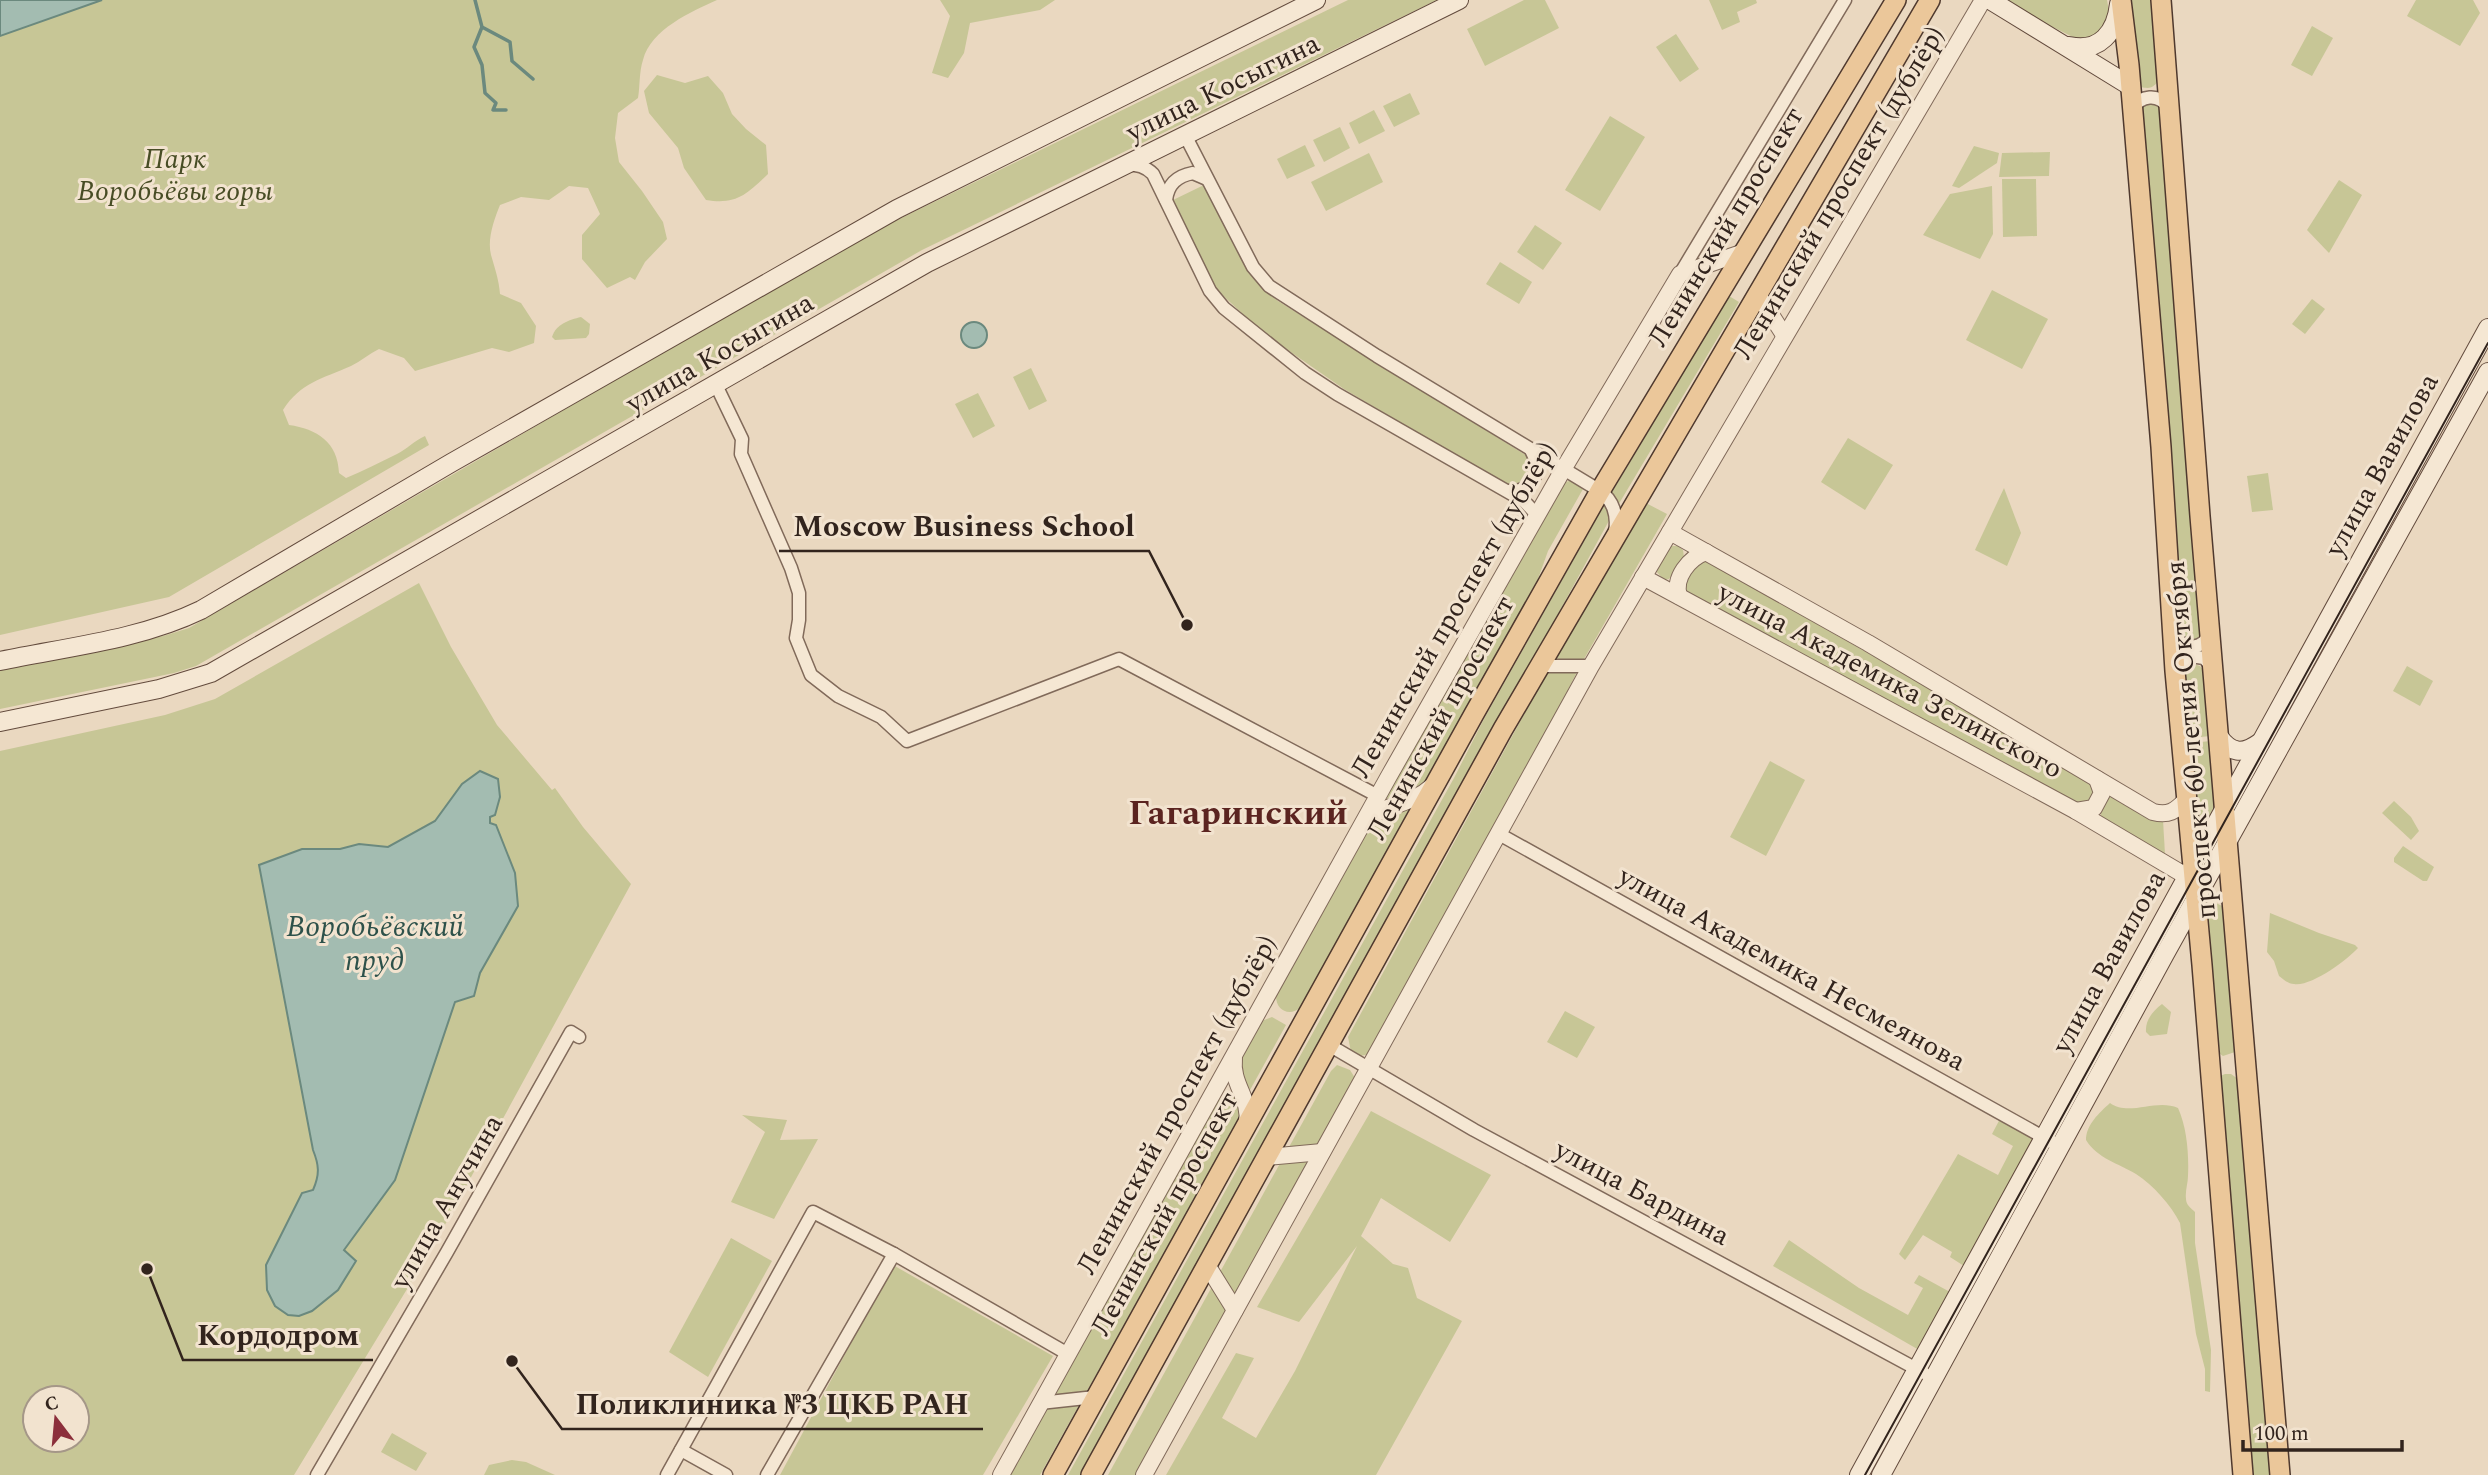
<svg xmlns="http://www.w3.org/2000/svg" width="2488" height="1475" viewBox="0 0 2488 1475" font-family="Spectral,serif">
<rect width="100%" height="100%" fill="#ead8c0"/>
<g fill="#c7c696" fill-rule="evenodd">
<path d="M 102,0 L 717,0 C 691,12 651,29 643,60 C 639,72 640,86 638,98 L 618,113 L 615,138 L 619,162 L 642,191 L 663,222 L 667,239 L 645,262 L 635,280 L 630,277 L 607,288 L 582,259 L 582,235 L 600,214 L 588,188 L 569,186 L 549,200 L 521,197 L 500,205 C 494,220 487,239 491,255 C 495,269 499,280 500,294 L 521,303 L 536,326 L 534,343 L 509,352 L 492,348 L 415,371 L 404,358 L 379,349 C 369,354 361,361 351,366 C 322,379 301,382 283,410 L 289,425 C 317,429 338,442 339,473 L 346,478 C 363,471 380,462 397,454 C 407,449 414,441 425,436 L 429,445 L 169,597 L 0,635 L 0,36 Z"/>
<path d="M 940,0 L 1055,0 L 1040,10 L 970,23 L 964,53 L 948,78 L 932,73 L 950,16 Z"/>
<path d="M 1348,0 L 1437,0 L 922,250 L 196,666 L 174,673 L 0,709 L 0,670 L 163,636 L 189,628 L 854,241 Z"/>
<path d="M 1524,0 L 1545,0 L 1559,28 L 1485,66 L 1467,29 Z"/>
<path d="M 1709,0 L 1756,0 L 1757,3 L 1737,12 L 1740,22 L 1722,30 Z"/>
<path d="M 1998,0 L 2107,0 L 2110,17 L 2103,31 L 2081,41 Z"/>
<path d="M 2132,0 L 2154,0 L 2158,81 C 2153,88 2150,89 2141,87 L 2138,82 Z"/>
<path d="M 2416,0 L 2473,0 L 2480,13 L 2460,46 L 2407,16 Z"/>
<path d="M 2312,26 L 2333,38 L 2312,76 L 2291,65 Z"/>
<path d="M 1676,34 L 1699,69 L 1680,82 L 1656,47 Z"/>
<path d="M 657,75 L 685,83 L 708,76 L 723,93 L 732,114 L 746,129 L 766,145 L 768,174 C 747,194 737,205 706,200 L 684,168 L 678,148 L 649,113 L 644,91 Z"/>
<path d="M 1410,93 L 1420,114 L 1394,127 L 1383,106 Z"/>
<path d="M 2156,103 L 2161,112 L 2203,635 L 2199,643 L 2183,639 L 2182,635 L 2140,108 L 2145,104 Z"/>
<path d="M 1374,110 L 1385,131 L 1359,144 L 1349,123 Z"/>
<path d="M 1610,116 L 1645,137 L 1600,211 L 1565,190 Z"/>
<path d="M 1340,127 L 1350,148 L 1324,162 L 1313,140 Z"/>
<path d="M 1305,145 L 1315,166 L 1287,179 L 1277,159 Z"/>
<path d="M 1974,146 L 1999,153 L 1997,163 L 1959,188 L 1952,186 Z"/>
<path d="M 2050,152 L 2049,176 L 1999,177 L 2002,153 Z"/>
<path d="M 1369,153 L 1383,182 L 1326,211 L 1311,182 Z"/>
<path d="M 2002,179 L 2036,179 L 2037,236 L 2003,237 Z"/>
<path d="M 2339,180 L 2362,195 L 2329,253 L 2307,230 Z"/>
<path d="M 1204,185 L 1245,264 L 1260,286 L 1278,301 L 1532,459 L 1534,468 L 1524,485 L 1514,490 L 1344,389 L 1263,333 L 1216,289 L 1171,201 Z"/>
<path d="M 1992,186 L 1993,234 L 1980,259 L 1923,235 L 1950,194 Z"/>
<path d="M 1535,225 L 1562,243 L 1543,270 L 1517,252 Z"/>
<path d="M 1500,262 L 1532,282 L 1519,304 L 1486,284 Z"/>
<path d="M 1992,290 L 2048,319 L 2022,369 L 1966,340 Z"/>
<path d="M 1729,296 L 1739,302 L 1617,507 L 1611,494 Z"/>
<path d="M 2312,299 L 2325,309 L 2305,334 L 2292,324 Z"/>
<path d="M 581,317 L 590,324 L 589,334 L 586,338 L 555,340 L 552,337 C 556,324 569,320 581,317 Z"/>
<path d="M 1031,368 L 1047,401 L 1029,410 L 1013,377 Z"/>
<path d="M 978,393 L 995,426 L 973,438 L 955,404 Z"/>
<path d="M 1848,438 L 1893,465 L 1865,510 L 1821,482 Z"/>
<path d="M 2268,473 L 2273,510 L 2252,512 L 2247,476 Z"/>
<path d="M 1572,480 L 1583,486 L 1583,489 L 1548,551 L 1538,579 L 1422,789 L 1382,800 L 1563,483 Z"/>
<path d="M 2004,488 L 2021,533 L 2007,566 L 1975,550 Z"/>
<path d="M 1606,502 L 1611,517 L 1429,850 L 1081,1475 L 1068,1475 L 1454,778 L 1485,717 Z"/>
<path d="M 1644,502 L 1667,514 L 1584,659 L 1554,661 Z"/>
<path d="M 1669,546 L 1678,546 L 1683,550 L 1684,557 L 1669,579 L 1664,580 L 1655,570 Z"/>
<path d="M 1696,560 L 1704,560 L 2095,782 L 2099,790 L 2089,807 L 2077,809 L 1681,591 Z"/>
<path d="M 419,583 L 451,647 L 497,725 L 552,790 L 555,788 L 583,827 L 631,884 L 435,1243 L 294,1475 L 0,1475 L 0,751 L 165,715 L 215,699 ZM 35,1398 L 77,1398 L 77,1440 L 35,1440 Z"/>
<path d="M 2194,664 L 2200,666 L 2205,672 L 2211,736 L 2189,738 L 2183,675 L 2185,670 Z"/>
<path d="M 2407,666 L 2433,681 L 2420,706 L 2393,691 Z"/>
<path d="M 1552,671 L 1577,672 L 1523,779 L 1370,1054 L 1360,1056 L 1351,1052 L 1348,1037 L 1546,674 Z"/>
<path d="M 2211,741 L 2216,808 L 2210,817 L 2204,818 L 2196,813 L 2190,743 Z"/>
<path d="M 1770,761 L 1805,780 L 1766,856 L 1730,837 Z"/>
<path d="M 2109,794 L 2163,820 L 2165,854 L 2101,820 L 2101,809 Z"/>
<path d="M 2394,801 L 2411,817 L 2419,831 L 2411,840 L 2382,813 Z"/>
<path d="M 1410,808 L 1301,1007 C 1290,1017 1276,1011 1276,996 L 1377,815 Z"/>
<path d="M 2403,846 L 2434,867 L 2427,881 L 2423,881 L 2394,862 L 2394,858 Z"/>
<path d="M 2214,902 L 2222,906 L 2227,915 L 2235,1052 L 2223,1056 L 2216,1051 L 2206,910 Z"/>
<path d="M 2270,913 L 2319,933 L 2355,945 L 2358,948 C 2347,960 2311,987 2294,984 C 2288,984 2283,979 2279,976 L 2274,961 L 2267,952 Z"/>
<path d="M 2162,1004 L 2171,1012 L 2167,1034 L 2150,1036 L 2146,1032 C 2145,1020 2153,1011 2162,1004 Z"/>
<path d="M 1565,1011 L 1595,1027 L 1577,1058 L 1547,1042 Z"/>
<path d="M 1272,1017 L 1286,1025 L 1250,1090 L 1235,1065 L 1259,1022 Z"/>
<path d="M 1337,1065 L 1350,1070 L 1355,1078 L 1139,1475 L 1108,1475 L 1331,1071 Z"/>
<path d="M 2225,1074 L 2231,1074 L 2238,1079 L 2270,1475 L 2248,1475 L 2218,1077 Z"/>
<path d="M 1225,1095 L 1234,1095 L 1244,1110 L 1040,1475 L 1010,1475 L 1218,1101 Z"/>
<path d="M 2110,1103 C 2129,1117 2156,1098 2178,1108 C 2187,1128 2189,1154 2188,1176 C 2188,1183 2185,1191 2186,1199 C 2186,1205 2191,1208 2195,1212 L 2195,1243 L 2211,1350 L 2210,1392 L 2205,1391 L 2205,1369 L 2196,1334 L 2180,1223 C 2171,1205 2153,1185 2136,1174 C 2118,1163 2098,1159 2086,1140 C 2086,1125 2099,1113 2110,1103 Z"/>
<path d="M 1371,1111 L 1491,1175 L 1450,1242 L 1381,1198 L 1361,1236 L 1393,1264 L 1408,1268 L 1417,1298 L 1462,1321 L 1376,1475 L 1166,1475 L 1236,1353 L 1254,1358 L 1222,1418 L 1256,1438 L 1295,1371 L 1357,1246 L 1299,1322 L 1257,1307 Z"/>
<path d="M 742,1115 L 787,1120 L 780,1140 L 818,1139 L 774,1219 L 731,1202 L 765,1132 Z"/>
<path d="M 2001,1117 L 2035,1135 L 1964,1266 L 1950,1257 L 1952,1252 L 1923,1235 L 1905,1260 L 1899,1254 L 1958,1154 L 1998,1175 L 2013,1146 L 1992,1134 Z"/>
<path d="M 731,1238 L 772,1261 L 708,1377 L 669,1352 Z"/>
<path d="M 1789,1240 L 1859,1288 L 1908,1315 L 1923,1288 L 1914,1283 L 1919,1275 L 1950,1292 L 1919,1350 L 1773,1266 Z"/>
<path d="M 893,1265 L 1053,1356 L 983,1475 L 780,1475 Z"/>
<path d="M 392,1433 L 427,1453 L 416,1471 L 381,1452 Z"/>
<path d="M 512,1460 L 526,1462 L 555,1475 L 484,1475 L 489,1465 Z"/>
</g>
<g fill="#a3bcb1" stroke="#6b897e" stroke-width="2">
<path d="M 0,0 L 102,0 L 0,36 Z"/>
<circle cx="974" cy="335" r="13"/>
<path d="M 480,771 L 498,779 L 500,797 L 495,815 L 490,817 L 490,823 L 496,825 L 515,873 L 518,906 L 480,973 L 474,996 L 455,1002 L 395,1180 L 344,1250 L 356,1261 L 338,1290 L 312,1311 L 299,1316 L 288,1315 L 275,1306 L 267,1290 L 266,1265 L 302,1193 L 313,1190 C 320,1174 319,1165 313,1150 L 259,865 L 302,849 L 340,849 L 359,844 L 388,847 L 435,821 L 462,784 Z"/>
</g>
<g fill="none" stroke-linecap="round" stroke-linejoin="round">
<g stroke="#6b897e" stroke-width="3.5">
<path d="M 475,0 L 482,27 L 510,42 L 512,61 L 533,79"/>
<path d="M 482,27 L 474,47 L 482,65 L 485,93 L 496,103 L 493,110 L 506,110"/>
</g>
<defs>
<g id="minor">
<path d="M 2132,109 C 2141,95 2158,93 2168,107"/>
<path d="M 1185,135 L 1253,267 L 1269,286 L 1377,356 L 1600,491 C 1613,500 1618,516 1615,531"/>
<path d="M 1127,164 C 1138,165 1145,166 1153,174 L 1210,291 L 1224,308 L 1305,373 L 1337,394 L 1524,501 L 1537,515"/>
<path d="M 1166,200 C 1168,184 1177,176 1193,173 L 1207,179"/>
<path d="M 1680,274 L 1845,0"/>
<path d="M 716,385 L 742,439 L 741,454 L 791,568 L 799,593 L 799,620 L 796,638 L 811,675 L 838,696 L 881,717 L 907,741 L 1119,659 L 1378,796"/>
<path d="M 1509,491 C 1525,493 1536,481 1538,465 L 1531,450"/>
<path d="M 2173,635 C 2185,650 2202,651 2210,633"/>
<path d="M 1539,666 L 1591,666"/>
<path d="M 2175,671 L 2179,664 L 2191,656 L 2204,658 L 2213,668"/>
<path d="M 1499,834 L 2061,1147"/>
<path d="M 1329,1045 L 1474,1130 L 1924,1373"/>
<path d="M 1040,1403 L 1095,1397"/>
<path d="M 681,1450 L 726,1475"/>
<path d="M 317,1475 L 447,1252 L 571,1032 L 579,1037"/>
<path d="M 667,1475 L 813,1212 L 894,1254 L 1068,1354"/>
<path d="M 767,1475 L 894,1254"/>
</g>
<g id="tertiary">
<path d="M 1757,293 L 1784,335"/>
<path d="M 1670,532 L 1868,643 L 2153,812 C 2169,816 2175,811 2186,800"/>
<path d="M 1643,577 L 2076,811 L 2186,876"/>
<path d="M 1679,596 C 1673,578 1689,558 1706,552"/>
<path d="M 2076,811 L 2094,808 L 2102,793 L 2097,779"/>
<path d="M 1365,821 C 1384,804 1412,805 1431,787"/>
<path d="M 1234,1058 C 1231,1085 1251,1098 1247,1123"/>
<path d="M 1267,1157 L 1322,1152"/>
<path d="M 1207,1265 L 1235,1310"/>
<path d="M 1001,1475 L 1389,776 L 1564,468 L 1680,274 L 1744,252"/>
<path d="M 1144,1475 L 1591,666 L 1983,0"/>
</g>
<g id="secondary">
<path d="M 1990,0 L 2130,86"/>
<path d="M 2069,46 C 2100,53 2116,32 2119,4"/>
<path d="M 0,661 C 67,647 139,640 201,610 L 451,463 L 897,209 L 1316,0"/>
<path d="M 0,722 L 159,689 L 211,673 L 927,263 L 1459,0"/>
<path d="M 2219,737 C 2231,753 2242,755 2259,743"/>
<path d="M 1859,1475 L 2488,328"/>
<path d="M 1881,1475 L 2165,954 L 2488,372"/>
</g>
<g id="primary">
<path d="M 2121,0 L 2129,65 L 2161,447 L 2175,671 L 2202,965 L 2243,1475"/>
<path d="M 2161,0 L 2200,516 L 2280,1475"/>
<path d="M 1053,1475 L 1474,714 L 1600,491 L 1896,0"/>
<path d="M 1091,1475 L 1503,729 L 1930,0"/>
</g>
</defs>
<use href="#minor" stroke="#816a5a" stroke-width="15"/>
<use href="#tertiary" stroke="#816a5a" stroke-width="18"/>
<use href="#secondary" stroke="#634b3d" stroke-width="20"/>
<use href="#primary" stroke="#4f392e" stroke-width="22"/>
<use href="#minor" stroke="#f5e7d3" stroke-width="12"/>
<use href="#tertiary" stroke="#f5e7d3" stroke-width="16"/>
<use href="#secondary" stroke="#f5e7d3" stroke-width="18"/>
<use href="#primary" stroke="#ebc79a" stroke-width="19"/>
<path stroke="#32241d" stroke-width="2" d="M 1865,1475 L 2488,343"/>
</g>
<g text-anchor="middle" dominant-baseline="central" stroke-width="6" stroke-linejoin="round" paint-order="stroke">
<g font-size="28" fill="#32241d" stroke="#f2e3cf">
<text transform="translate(1223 88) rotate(-26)">улица Косыгина</text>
<text transform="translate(1839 193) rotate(-59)">Ленинский проспект (дублёр)</text>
<text transform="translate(1726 227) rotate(-59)">Ленинский проспект</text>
<text transform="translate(720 353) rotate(-30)">улица Косыгина</text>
<text transform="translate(2382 465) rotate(-61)">улица Вавилова</text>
<text transform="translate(1454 610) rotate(-60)">Ленинский проспект (дублёр)</text>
<text transform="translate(1890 681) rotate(28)">улица Академика Зелинского</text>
<text transform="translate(1441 718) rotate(-61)">Ленинский проспект</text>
<text transform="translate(2191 740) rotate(-95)">проспект 60-летия Октября</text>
<text transform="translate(2109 962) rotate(-61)">улица Вавилова</text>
<text transform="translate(1792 969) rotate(29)">улица Академика Несмеянова</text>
<text transform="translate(1177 1105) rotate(-61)">Ленинский проспект (дублёр)</text>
<text transform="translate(1642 1193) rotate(28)">улица Бардина</text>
<text transform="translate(447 1202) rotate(-60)">улица Анучина</text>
<text transform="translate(1165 1214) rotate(-61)">Ленинский проспект</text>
</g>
<g font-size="28" font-style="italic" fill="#484d25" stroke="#f2e3cf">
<text x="175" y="159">Парк<tspan x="175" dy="32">Воробьёвы горы</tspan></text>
</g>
<g font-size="30" font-style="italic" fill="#2d514a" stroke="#f2e3cf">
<text x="375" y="927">Воробьёвский<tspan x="375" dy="34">пруд</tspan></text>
</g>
<g font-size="35" font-weight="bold" fill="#5b2420" stroke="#f2e3cf">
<text x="1238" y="813">Гагаринский</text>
</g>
</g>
<path fill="none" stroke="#32241d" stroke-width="2.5" d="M1187 625L1149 551H779M147 1269L183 1360H373M512 1361L562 1429H983"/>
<g fill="#32241d" stroke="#f2e3cf" stroke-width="2.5">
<circle cx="1187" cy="625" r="7"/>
<circle cx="147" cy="1269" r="7"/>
<circle cx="512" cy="1361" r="7"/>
</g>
<g font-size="30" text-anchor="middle" font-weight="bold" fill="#32241d" stroke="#f2e3cf" stroke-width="6" stroke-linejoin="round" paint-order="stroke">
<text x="964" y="536">Moscow Business School</text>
<text x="278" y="1345">Кордодром</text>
<text x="772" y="1414">Поликлиника №3 ЦКБ РАН</text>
</g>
<g transform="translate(56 1419) rotate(344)"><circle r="33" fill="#f2e3cf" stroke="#a59788" stroke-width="2"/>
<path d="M0-5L12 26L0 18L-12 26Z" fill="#8c2f3b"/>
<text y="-10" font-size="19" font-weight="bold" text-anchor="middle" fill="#32241d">С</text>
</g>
<path d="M2243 1440v10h159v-10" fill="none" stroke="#32241d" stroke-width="3.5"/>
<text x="2254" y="1440" font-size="21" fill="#32241d" stroke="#f2e3cf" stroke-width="5" paint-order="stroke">100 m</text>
</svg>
